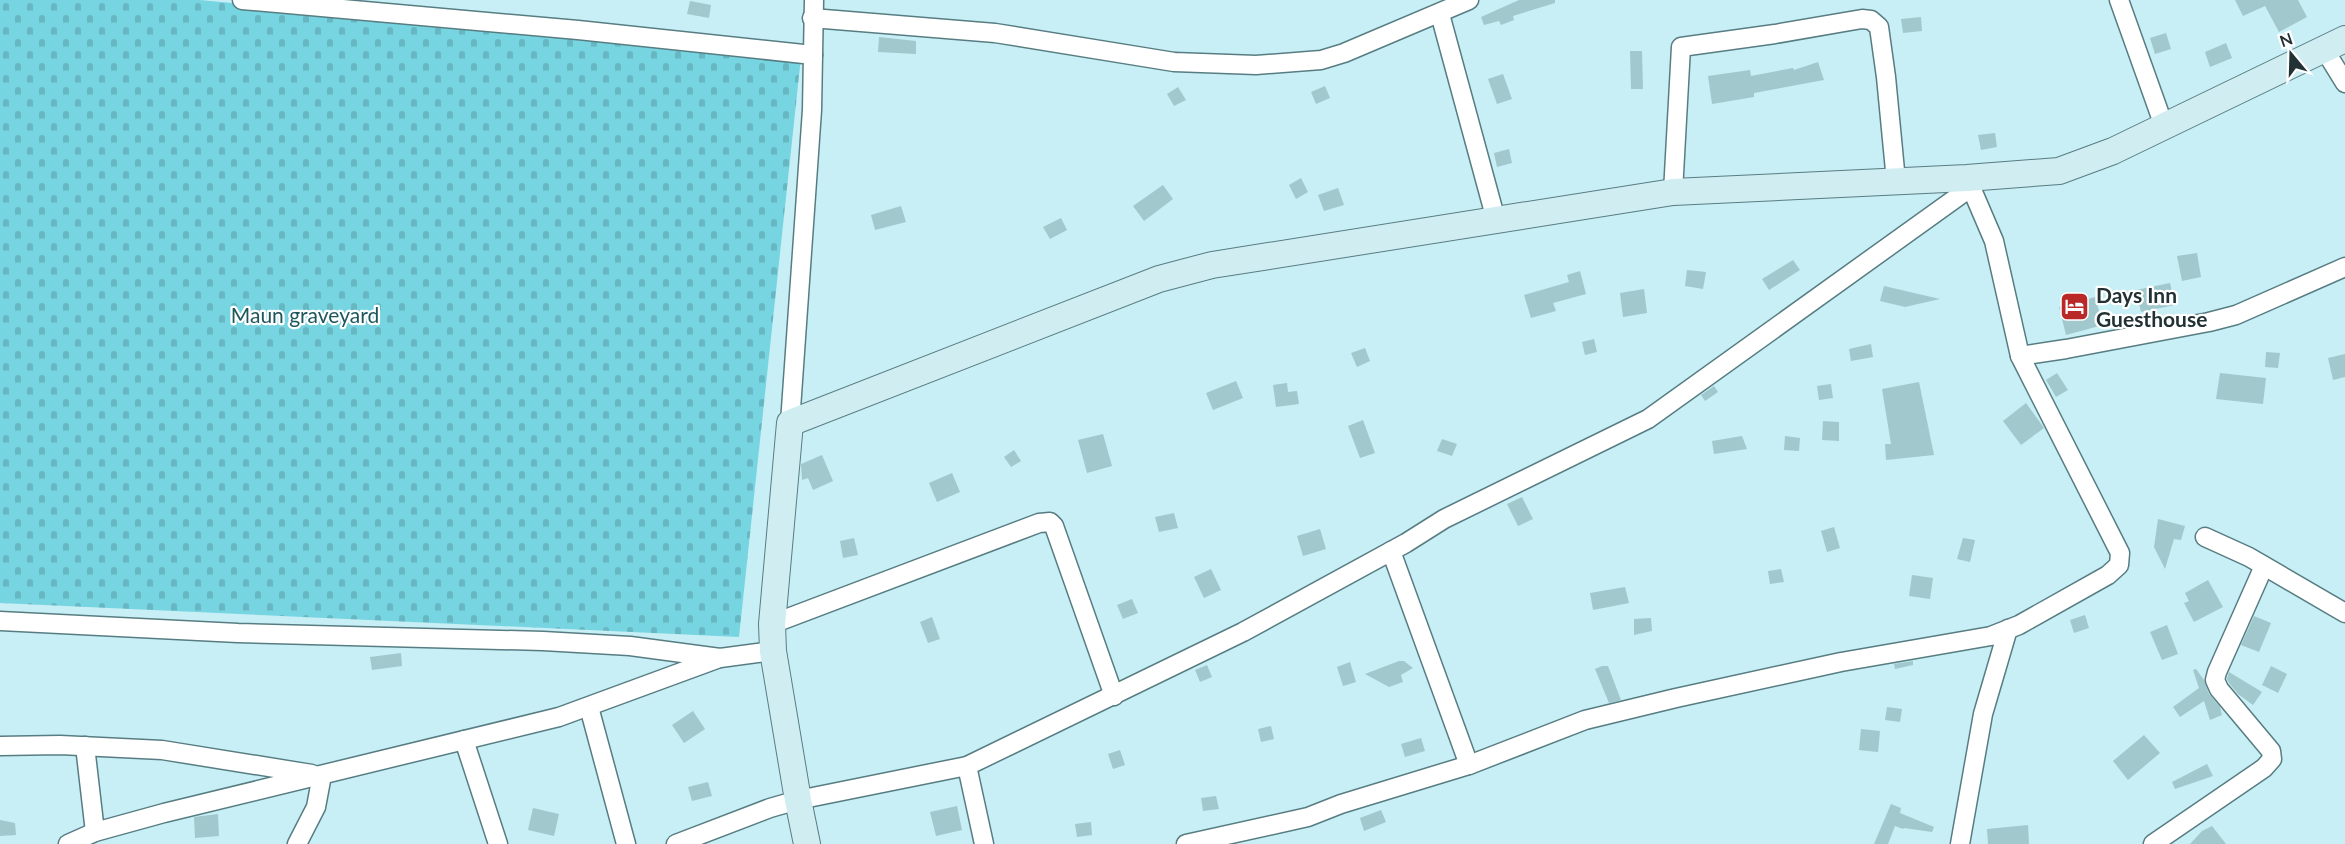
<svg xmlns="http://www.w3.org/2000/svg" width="2345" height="844" viewBox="0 0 2345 844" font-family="Lato,sans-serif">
<defs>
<pattern id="cemetery-stones" width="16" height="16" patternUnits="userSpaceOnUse" patternTransform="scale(1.5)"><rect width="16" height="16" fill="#77d5e1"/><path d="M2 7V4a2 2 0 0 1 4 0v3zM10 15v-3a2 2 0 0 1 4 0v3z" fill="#67b7c2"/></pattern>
</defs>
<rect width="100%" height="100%" fill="#c7eff5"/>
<path fill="url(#cemetery-stones)" d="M 0,0 L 200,0 L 801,57 L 739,637 L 0,603 Z"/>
<g fill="#a0c8cd">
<path d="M 1519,0 L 1555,0 L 1555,3 L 1513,16 L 1514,20 L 1501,25 L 1499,21 L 1484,25 L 1481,17 Z"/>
<path d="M 2235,0 L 2298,0 L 2307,17 L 2279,32 L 2265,6 L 2243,16 Z"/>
<path d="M 690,1 L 711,5 L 709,18 L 687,14 Z"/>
<path d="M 1921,17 L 1922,31 L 1903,33 L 1901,19 Z"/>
<path d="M 2166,33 L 2171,49 L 2155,54 L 2150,38 Z"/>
<path d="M 879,37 L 916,41 L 916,54 L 878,52 Z"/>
<path d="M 2226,43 L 2232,58 L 2210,67 L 2205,52 Z"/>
<path d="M 1630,51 L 1642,51 L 1643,89 L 1631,89 Z"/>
<path d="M 1818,62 L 1824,80 L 1754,93 L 1754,97 L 1712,104 L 1708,76 L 1750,70 L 1751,76 L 1793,68 L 1794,70 Z"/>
<path d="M 1503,74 L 1512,99 L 1497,104 L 1488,79 Z"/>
<path d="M 1325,86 L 1330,98 L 1316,104 L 1311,92 Z"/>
<path d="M 1178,87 L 1186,100 L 1174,106 L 1167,94 Z"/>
<path d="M 1995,133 L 1997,147 L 1981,150 L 1978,135 Z"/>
<path d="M 1509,149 L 1512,163 L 1497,167 L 1494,153 Z"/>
<path d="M 1301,178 L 1308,192 L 1296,199 L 1289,185 Z"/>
<path d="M 1163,185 L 1173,199 L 1144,221 L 1133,206 Z"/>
<path d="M 1338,188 L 1344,205 L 1324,211 L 1318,195 Z"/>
<path d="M 901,206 L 906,222 L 875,230 L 871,215 Z"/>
<path d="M 1061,218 L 1067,230 L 1050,239 L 1043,227 Z"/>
<path d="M 2197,253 L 2201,277 L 2182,281 L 2177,256 Z"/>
<path d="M 1793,260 L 1800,270 L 1769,290 L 1762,279 Z"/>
<path d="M 1687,270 L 1706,272 L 1703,289 L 1685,286 Z"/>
<path d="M 1580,271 L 1586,294 L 1553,303 L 1556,311 L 1531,318 L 1524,295 L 1569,282 L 1567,275 Z"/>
<path d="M 2170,283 L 2175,305 L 2141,312 L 2136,290 Z"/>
<path d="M 1884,286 L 1940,299 L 1905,307 L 1880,301 Z"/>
<path d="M 1644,289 L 1647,313 L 1623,317 L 1620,293 Z"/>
<path d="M 2095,297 L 2103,325 L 2066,335 L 2059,307 Z"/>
<path d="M 1594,339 L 1597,352 L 1585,355 L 1582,342 Z"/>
<path d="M 1871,344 L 1873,357 L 1851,361 L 1849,349 Z"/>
<path d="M 1365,348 L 1370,361 L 1357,367 L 1351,353 Z"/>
<path d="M 2266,352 L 2280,353 L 2278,368 L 2265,367 Z"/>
<path d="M 2345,354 L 2345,377 L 2333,380 L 2328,358 Z"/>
<path d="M 2057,373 L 2068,390 L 2056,397 L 2046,380 Z"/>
<path d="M 2220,373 L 2266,378 L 2263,404 L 2216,399 Z"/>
<path d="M 1236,381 L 1243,398 L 1213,410 L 1206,393 Z"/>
<path d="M 1919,382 L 1934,455 L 1886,460 L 1885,444 L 1891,444 L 1882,389 Z"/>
<path d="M 1287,383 L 1288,392 L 1297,391 L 1299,404 L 1276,407 L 1273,385 Z"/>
<path d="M 1831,384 L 1833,398 L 1819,400 L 1817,386 Z"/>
<path d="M 1714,386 L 1718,392 L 1705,401 L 1701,395 Z"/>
<path d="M 2026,403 L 2044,428 L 2021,445 L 2003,421 Z"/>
<path d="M 1363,420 L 1375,453 L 1360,458 L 1348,426 Z"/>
<path d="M 1823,421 L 1839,422 L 1839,441 L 1822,440 Z"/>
<path d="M 1103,434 L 1112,466 L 1087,473 L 1078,440 Z"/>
<path d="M 1742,436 L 1747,449 L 1714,454 L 1712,441 Z"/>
<path d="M 1785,436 L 1800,438 L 1799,451 L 1784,450 Z"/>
<path d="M 1442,439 L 1457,444 L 1452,456 L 1437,451 Z"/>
<path d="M 1014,450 L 1021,461 L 1011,467 L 1004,457 Z"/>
<path d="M 822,455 L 833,481 L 813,490 L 808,478 L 802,480 L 801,464 Z"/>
<path d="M 952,473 L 960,492 L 937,502 L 929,483 Z"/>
<path d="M 1522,497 L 1533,519 L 1518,526 L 1507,504 Z"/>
<path d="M 1174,513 L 1178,528 L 1159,532 L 1155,517 Z"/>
<path d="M 2158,519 L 2185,526 L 2181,540 L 2174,539 L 2165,569 L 2154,547 Z"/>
<path d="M 1834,527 L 1840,548 L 1827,552 L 1821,531 Z"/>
<path d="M 1320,529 L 1326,549 L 1303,556 L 1297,536 Z"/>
<path d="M 854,538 L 858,555 L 843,558 L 840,541 Z"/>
<path d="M 1963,538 L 1975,540 L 1970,562 L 1957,559 Z"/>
<path d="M 1211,569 L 1221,590 L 1204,598 L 1194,577 Z"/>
<path d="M 1781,569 L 1784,582 L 1770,584 L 1768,571 Z"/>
<path d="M 1912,575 L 1933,578 L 1930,599 L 1909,596 Z"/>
<path d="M 2208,580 L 2223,607 L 2194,622 L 2184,603 L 2189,601 L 2185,593 Z"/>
<path d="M 1625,587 L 1629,603 L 1593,610 L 1590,593 Z"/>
<path d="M 1132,599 L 1138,613 L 1123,619 L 1117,605 Z"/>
<path d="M 2085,615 L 2089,628 L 2074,633 L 2070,620 Z"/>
<path d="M 2254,616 L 2271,623 L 2259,652 L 2241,645 Z"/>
<path d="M 932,617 L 940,639 L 928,643 L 920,622 Z"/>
<path d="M 1651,618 L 1652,631 L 1634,635 L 1634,619 Z"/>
<path d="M 2167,625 L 2178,654 L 2162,660 L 2150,632 Z"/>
<path d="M 401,653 L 402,666 L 372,670 L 370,657 Z"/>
<path d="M 1399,661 L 1404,661 L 1413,668 L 1401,675 L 1403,682 L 1389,687 L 1365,674 Z"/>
<path d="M 1913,661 L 1913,665 L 1895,669 L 1894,664 Z"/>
<path d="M 1350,662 L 1356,682 L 1343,686 L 1337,667 Z"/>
<path d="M 1207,665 L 1212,677 L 1200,682 L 1195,670 Z"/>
<path d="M 1602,666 L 1608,666 L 1621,700 L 1609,703 L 1595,669 Z"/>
<path d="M 2271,666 L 2287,674 L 2278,693 L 2262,685 Z"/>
<path d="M 2196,669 L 2204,680 L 2209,694 L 2220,707 L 2222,715 L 2210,720 L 2204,701 L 2180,717 L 2173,707 L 2199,688 L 2193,670 Z"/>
<path d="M 2229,672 L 2262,692 L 2253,705 L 2238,694 L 2229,683 L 2227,679 Z"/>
<path d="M 1887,707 L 1902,709 L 1900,722 L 1885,720 Z"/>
<path d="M 693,711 L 705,729 L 684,743 L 672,725 Z"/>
<path d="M 1271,726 L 1274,739 L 1261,742 L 1258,729 Z"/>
<path d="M 1861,729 L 1880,731 L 1878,752 L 1859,750 Z"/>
<path d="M 2144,735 L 2160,753 L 2128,780 L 2113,761 Z"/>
<path d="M 1421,738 L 1425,751 L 1405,757 L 1401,744 Z"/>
<path d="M 1120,750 L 1125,765 L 1113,769 L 1108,754 Z"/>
<path d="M 2207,764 L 2213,776 L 2175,789 L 2172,782 Z"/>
<path d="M 708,782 L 712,796 L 692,801 L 688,787 Z"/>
<path d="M 1216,796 L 1219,809 L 1203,811 L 1201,798 Z"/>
<path d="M 1891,804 L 1901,808 L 1900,813 L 1934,827 L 1932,832 L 1904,828 L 1903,829 L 1895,826 L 1888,844 L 1874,844 Z"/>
<path d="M 957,806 L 962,830 L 936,836 L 930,812 Z"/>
<path d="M 533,808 L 559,814 L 554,836 L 528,830 Z"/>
<path d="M 1381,810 L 1386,822 L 1364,831 L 1360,818 Z"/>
<path d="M 218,814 L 219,836 L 195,838 L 194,817 Z"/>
<path d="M 0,820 L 15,823 L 16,835 L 0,836 Z"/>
<path d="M 1091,822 L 1092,835 L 1077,837 L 1075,824 Z"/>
<path d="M 2028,825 L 2029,844 L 1988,844 L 1987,829 Z"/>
<path d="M 2212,826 L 2226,844 L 2190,844 L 2202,831 Z"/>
</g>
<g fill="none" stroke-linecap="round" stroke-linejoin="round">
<defs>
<g id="street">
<path d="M 242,0 L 578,30 L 813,55"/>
<path d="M 2119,0 L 2164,126"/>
<path d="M 1440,14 L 1496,220"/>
<path d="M 812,18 L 995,33 L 1174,62 L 1256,65 L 1321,60 L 1344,53 L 1469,0"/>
<path d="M 2324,49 L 2345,83"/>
<path d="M 1673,192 L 1681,47 L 1775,34 L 1862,19 L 1871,20 L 1879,27 L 1886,77 L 1896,181"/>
<path d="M 2020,356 L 2066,349 L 2209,322 L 2236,315 L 2345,267"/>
<path d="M 790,423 L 812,110 L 814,0"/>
<path d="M 2205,537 L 2249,557 L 2345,613"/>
<path d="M 1391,551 L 1469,765"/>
<path d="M 0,621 L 238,633 L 543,641 L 630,646 L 720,658 L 773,651"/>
<path d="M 772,624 L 1039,523 L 1050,522 L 1054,526 L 1114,696"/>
<path d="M 589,707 L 626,844"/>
<path d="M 464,740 L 498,844"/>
<path d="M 0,746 L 60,745 L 162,750 L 312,774"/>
<path d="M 85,746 L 95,832"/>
<path d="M 967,766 L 984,844"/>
<path d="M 68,844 L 95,832 L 164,813 L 559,717 L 717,659"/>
<path d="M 297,844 L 316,807 L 322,775"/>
<path d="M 676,844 L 770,808 L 798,800 L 967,766 L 1243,632 L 1406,543 L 1444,519 L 1648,419 L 1970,188"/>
<path d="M 1186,844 L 1308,817 L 1341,804 L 1469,765 L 1585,720 L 1676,698 L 1841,662 L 1991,636 L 2019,625 L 2108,575 L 2119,565 L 2120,553 L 2020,356 L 1994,241 L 1967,178"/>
<path d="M 1960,844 L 1983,714 L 2008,629"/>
<path d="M 2153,844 L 2264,768 L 2272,759 L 2271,751 L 2219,689 L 2215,680 L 2217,672 L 2264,566"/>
</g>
<path id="secondary" d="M 807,844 L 798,800 L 773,651 L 772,624 L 790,423 L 1159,279 L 1212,265 L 1673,192 L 1967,178 L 2059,171 L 2113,151 L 2345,39"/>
</defs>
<use href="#street" stroke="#577d82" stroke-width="21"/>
<use href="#secondary" stroke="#577d82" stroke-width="28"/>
<use href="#street" stroke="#fff" stroke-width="18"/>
<use href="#secondary" stroke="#d0edf1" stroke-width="26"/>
</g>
<defs>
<symbol id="hotel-square" viewBox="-11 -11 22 22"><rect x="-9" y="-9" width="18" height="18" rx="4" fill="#b82928" stroke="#fff"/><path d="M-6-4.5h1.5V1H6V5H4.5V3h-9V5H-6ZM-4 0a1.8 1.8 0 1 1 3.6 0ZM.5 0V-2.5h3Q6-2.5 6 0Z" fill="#fff"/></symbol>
</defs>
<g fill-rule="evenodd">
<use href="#hotel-square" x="2058" y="290" width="33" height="33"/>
</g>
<g text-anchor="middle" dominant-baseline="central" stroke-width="4.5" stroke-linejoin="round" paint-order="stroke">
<g font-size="21" font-weight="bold" fill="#223234" stroke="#fff" text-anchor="start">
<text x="2096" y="294">Days Inn<tspan x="2096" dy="24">Guesthouse</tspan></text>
</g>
<g font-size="21" fill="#1d565d" stroke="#fff">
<text x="305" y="314">Maun graveyard</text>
</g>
</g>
<g transform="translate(2291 54) rotate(341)" stroke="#ffffff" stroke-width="4.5" paint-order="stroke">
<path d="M0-4.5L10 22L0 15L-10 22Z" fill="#223234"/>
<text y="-9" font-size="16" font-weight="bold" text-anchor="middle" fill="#223234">N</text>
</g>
</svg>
